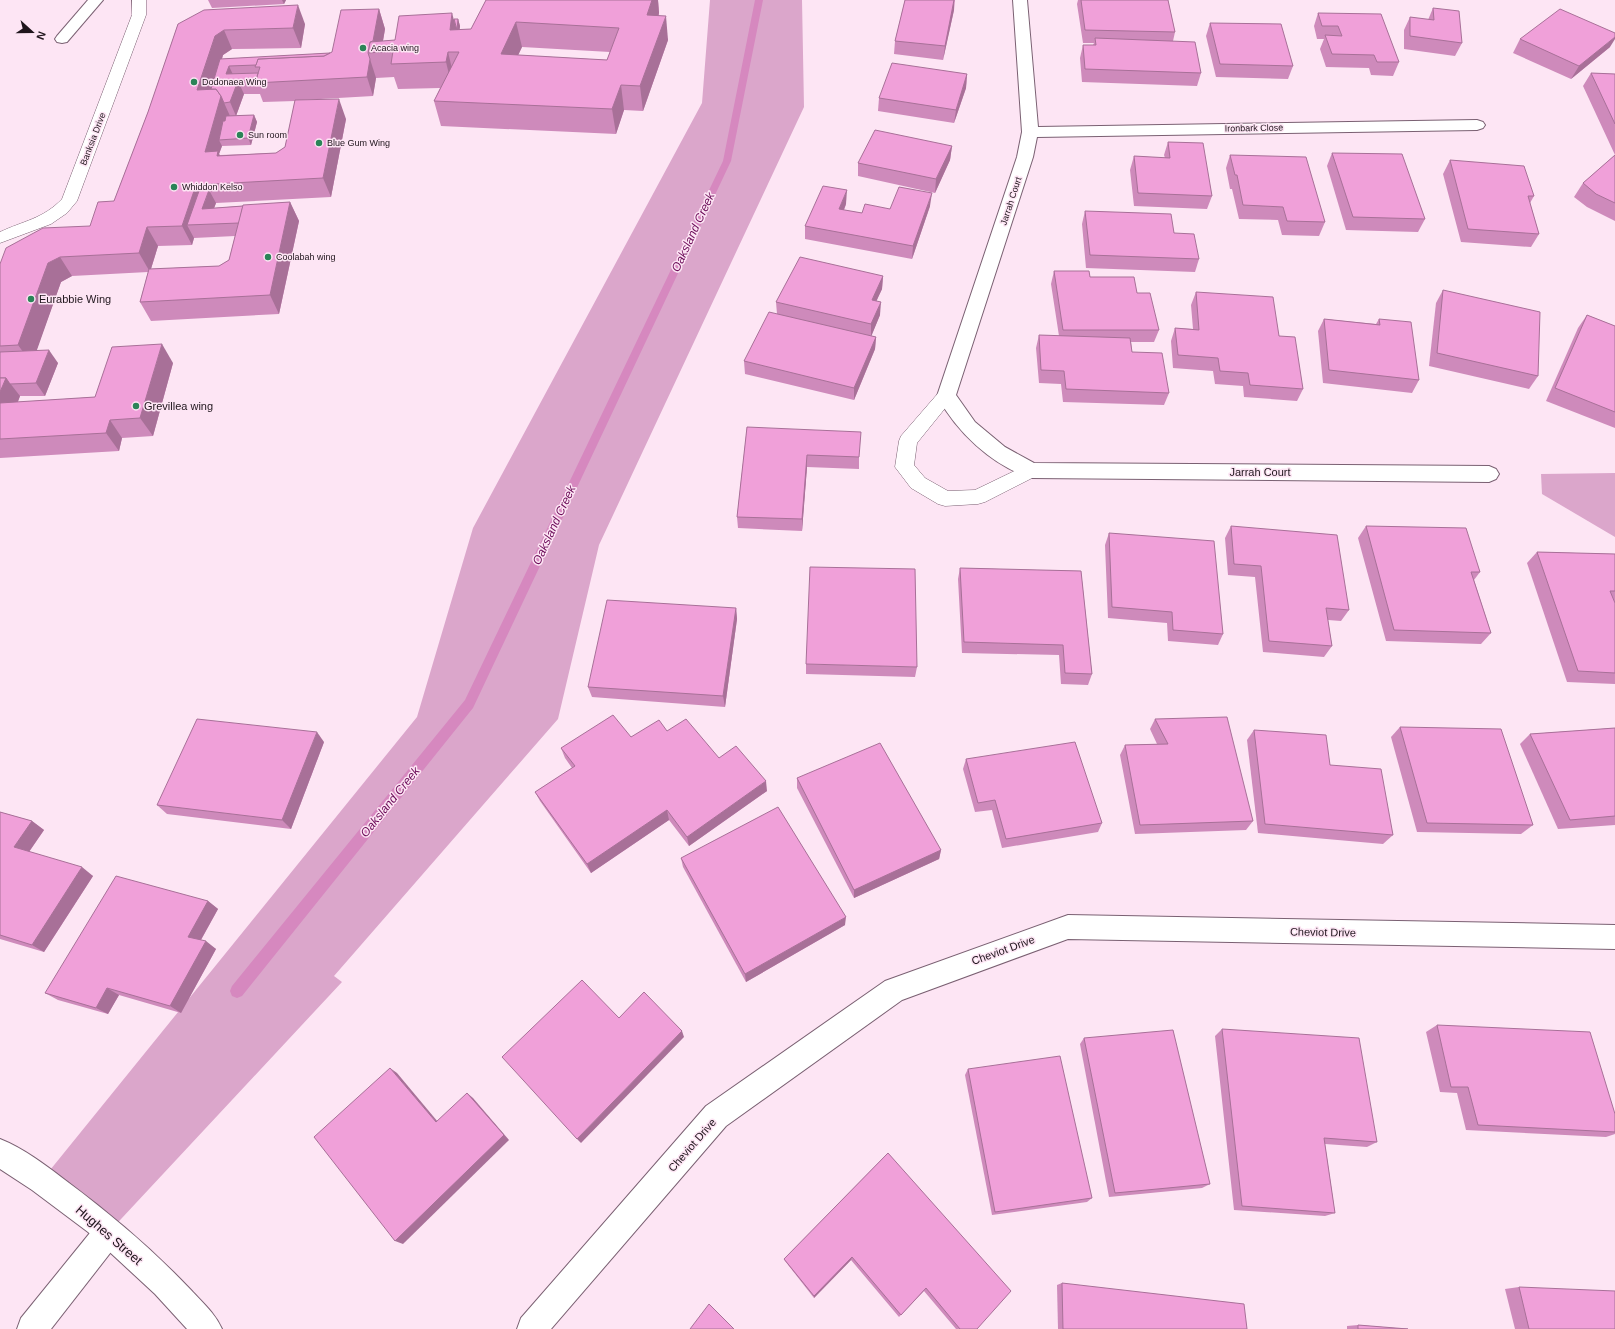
<svg xmlns="http://www.w3.org/2000/svg" width="1615" height="1329" viewBox="0 0 1615 1329" font-family="Helvetica,sans-serif">
<rect width="100%" height="100%" fill="#fde5f4"/>
<g fill="#dba6cb">
<path d="M 710,0 L 802,0 L 804,107 L 599,545 L 558,719 L 334,976 L 342,982 L 108,1233 L 42,1180 L 417,717 L 473,528 L 702,103 Z"/>
<path d="M 1615,473 L 1615,537 L 1542,494 L 1541,474 Z"/>
</g>
<g fill="none" stroke-linecap="round" stroke-linejoin="round">
<path fill="#d688bf" fill-rule="evenodd" d="M 755,0 L 763,0 L 731,161 L 473,708 L 242,996 L 237,998 L 232,996 L 230,991 L 232,986 L 465,700 L 723,161 Z"/>
<defs>
<g id="lane">
<path d="M 132,0 L 146,0 L 146,15 L 77,201 L 67,213 L 51,224 L 0,243 L 0,232 C 23,221 43,219 62,199 L 132,15 Z"/>
<path d="M 946,389 L 952,391 L 955,396 L 917,443 L 914,465 L 925,478 L 948,491 L 975,490 L 1031,463 L 1038,465 L 1040,470 L 1038,475 L 985,502 L 978,504 L 945,506 L 938,504 L 911,488 L 895,467 L 899,441 L 901,436 L 940,391 Z"/>
</g>
<g id="street">
<path d="M 88,0 L 103,0 L 67,42 L 62,43 L 57,42 L 55,39 L 57,36 Z"/>
<path d="M 1013,0 L 1027,0 L 1038,127 L 1477,120 L 1483,122 L 1485,125 L 1483,128 L 1477,130 L 1037,137 L 1033,157 L 956,395 L 975,422 L 1005,447 L 1034,463 L 1489,466 L 1496,469 L 1499,474 L 1496,479 L 1489,482 L 1031,478 C 991,465 957,432 937,396 L 1017,157 L 1022,132 Z"/>
<path d="M 1068,915 L 1615,925 L 1615,949 L 1068,939 L 902,1000 L 726,1126 L 551,1329 L 517,1329 L 521,1318 L 706,1106 L 885,981 Z"/>
<path d="M 108,1219 L 118,1223 L 122,1233 L 118,1243 L 51,1329 L 17,1329 L 21,1318 L 98,1223 Z"/>
</g>
<path id="secondary" d="M 0,1139 C 25,1149 48,1167 69,1183 C 112,1215 153,1250 190,1289 C 202,1302 215,1313 222,1329 L 187,1329 L 155,1294 L 88,1232 L 32,1190 L 0,1169 Z"/>
</defs>
<use href="#lane" stroke="#7a6072" stroke-width="1"/>
<use href="#street" stroke="#7a6072" stroke-width="2"/>
<use href="#secondary" stroke="#7a6072" stroke-width="2"/>
<use href="#lane" fill="#fff" fill-rule="evenodd"/>
<use href="#street" fill="#fff" fill-rule="evenodd"/>
<use href="#secondary" fill="#fff" fill-rule="evenodd"/>
</g>
<g fill="#ce8abb" fill-rule="evenodd">
<path d="M 208,0 L 286,0 L 284,4 L 212,8 Z"/>
<path d="M 486,0 L 658,0 L 659,13 L 659,15 L 668,40 L 643,111 L 624,110 L 616,134 L 441,126 L 434,101 L 440,88 L 398,89 L 394,77 L 376,78 L 373,96 L 303,100 L 346,119 L 331,197 L 216,203 L 214,208 L 290,202 L 299,221 L 279,314 L 151,321 L 140,302 L 148,272 L 72,276 L 61,282 L 36,351 L 58,363 L 45,396 L 20,396 L 18,402 L 95,397 L 173,363 L 153,436 L 122,438 L 119,451 L 0,458 L 0,264 L 90,226 L 114,201 L 148,112 L 178,24 L 305,24 L 301,48 L 232,49 L 223,55 L 222,59 L 330,53 L 332,52 L 379,9 L 385,29 L 383,41 L 395,40 L 454,19 L 458,19 L 460,26 L 459,30 L 471,29 ZM 522,47 L 610,52 L 607,60 L 518,55 ZM 244,94 L 260,94 L 263,102 L 295,101 L 285,147 L 276,153 L 220,155 L 219,154 L 222,146 L 251,145 L 257,122 L 254,115 L 236,116 ZM 235,236 L 229,260 L 219,266 L 151,269 L 158,246 L 192,245 L 194,238 Z"/>
<path d="M 905,0 L 955,0 L 954,10 L 943,60 L 894,54 L 895,41 Z"/>
<path d="M 1078,0 L 1168,0 L 1175,32 L 1173,41 L 1201,73 L 1197,86 L 1082,82 L 1080,58 L 1083,45 L 1093,45 L 1094,43 L 1083,43 L 1077,4 Z"/>
<path d="M 1433,8 L 1462,43 L 1455,56 L 1404,49 L 1404,30 L 1410,17 L 1428,20 Z"/>
<path d="M 1318,13 L 1399,62 L 1393,76 L 1371,75 L 1369,68 L 1326,67 L 1320,49 L 1324,39 L 1317,39 L 1314,26 Z"/>
<path d="M 1210,23 L 1293,66 L 1288,79 L 1216,77 L 1206,36 Z"/>
<path d="M 1520,39 L 1610,47 L 1571,79 L 1513,53 Z"/>
<path d="M 1591,73 L 1615,74 L 1615,221 L 1587,207 L 1574,197 L 1583,183 L 1615,155 L 1583,86 Z"/>
<path d="M 967,74 L 966,88 L 954,123 L 878,111 L 879,98 Z"/>
<path d="M 1168,142 L 1212,196 L 1207,209 L 1134,206 L 1130,170 L 1134,156 L 1165,158 L 1164,155 Z"/>
<path d="M 952,146 L 950,160 L 935,193 L 858,176 L 858,163 Z"/>
<path d="M 1332,153 L 1425,219 L 1418,232 L 1346,230 L 1327,166 Z"/>
<path d="M 1230,155 L 1325,222 L 1319,236 L 1282,235 L 1278,220 L 1239,219 L 1232,189 L 1230,189 L 1226,168 Z"/>
<path d="M 1450,160 L 1534,196 L 1530,203 L 1539,234 L 1531,247 L 1461,242 L 1443,174 Z"/>
<path d="M 846,204 L 844,210 L 862,213 L 890,209 L 930,206 L 912,259 L 805,239 L 805,226 Z"/>
<path d="M 1085,211 L 1174,233 L 1199,259 L 1195,272 L 1086,268 L 1082,224 Z"/>
<path d="M 1054,271 L 1090,277 L 1137,293 L 1159,330 L 1154,342 L 1131,342 L 1132,352 L 1169,393 L 1164,405 L 1063,402 L 1061,384 L 1039,383 L 1036,348 L 1039,335 L 1059,336 L 1051,284 Z"/>
<path d="M 883,276 L 882,289 L 876,301 L 880,315 L 871,336 L 876,337 L 875,349 L 854,400 L 745,374 L 744,361 L 777,314 L 776,302 Z"/>
<path d="M 1443,290 L 1538,376 L 1529,389 L 1429,366 L 1436,303 Z"/>
<path d="M 1196,292 L 1279,336 L 1303,389 L 1297,401 L 1244,397 L 1243,386 L 1215,384 L 1213,371 L 1173,368 L 1171,341 L 1175,328 L 1193,329 L 1191,305 Z"/>
<path d="M 1587,315 L 1615,326 L 1615,428 L 1546,401 L 1578,328 Z"/>
<path d="M 1324,319 L 1376,324 L 1379,319 L 1419,380 L 1412,393 L 1323,383 L 1318,331 Z"/>
<path d="M 747,427 L 859,457 L 859,469 L 807,467 L 802,531 L 738,528 L 737,517 Z"/>
<path d="M 1231,526 L 1349,610 L 1341,621 L 1328,620 L 1332,646 L 1324,657 L 1263,652 L 1255,577 L 1228,575 L 1225,538 Z"/>
<path d="M 1366,526 L 1480,572 L 1474,580 L 1491,633 L 1481,644 L 1386,641 L 1358,538 Z"/>
<path d="M 1109,533 L 1223,634 L 1218,645 L 1168,641 L 1167,623 L 1108,618 L 1105,545 Z"/>
<path d="M 1537,552 L 1615,554 L 1615,684 L 1567,682 L 1527,563 Z"/>
<path d="M 960,568 L 1081,571 L 1092,674 L 1088,685 L 1061,684 L 1059,655 L 962,653 L 958,579 Z"/>
<path d="M 736,608 L 737,619 L 725,707 L 592,697 L 588,687 Z"/>
<path d="M 806,664 L 917,667 L 915,677 L 806,674 Z"/>
<path d="M 1155,719 L 1253,821 L 1246,830 L 1135,834 L 1120,755 L 1125,745 L 1157,744 L 1150,729 Z"/>
<path d="M 1400,727 L 1533,825 L 1521,834 L 1417,832 L 1391,737 Z"/>
<path d="M 1615,728 L 1615,825 L 1558,829 L 1520,744 L 1530,734 Z"/>
<path d="M 1254,730 L 1330,765 L 1393,835 L 1383,844 L 1258,833 L 1247,740 Z"/>
<path d="M 667,731 L 719,758 L 767,791 L 689,846 L 669,820 L 591,873 L 540,801 L 535,792 L 572,768 L 565,758 L 561,748 L 631,737 Z"/>
<path d="M 324,742 L 291,829 L 167,814 L 157,805 Z"/>
<path d="M 966,759 L 1102,823 L 1098,832 L 1002,848 L 992,810 L 975,812 L 963,769 Z"/>
<path d="M 797,778 L 941,850 L 939,859 L 854,898 L 797,788 Z"/>
<path d="M 0,812 L 32,821 L 44,830 L 29,852 L 93,876 L 44,952 L 0,939 Z"/>
<path d="M 681,858 L 845,925 L 746,982 L 683,867 Z"/>
<path d="M 208,901 L 218,909 L 201,940 L 216,949 L 181,1013 L 119,995 L 108,1014 L 58,1000 L 45,993 Z"/>
<path d="M 1437,1025 L 1615,1132 L 1615,1134 L 1606,1137 L 1466,1130 L 1457,1093 L 1440,1092 L 1426,1032 Z"/>
<path d="M 1222,1029 L 1377,1142 L 1367,1147 L 1325,1144 L 1335,1213 L 1325,1216 L 1234,1210 L 1215,1036 Z"/>
<path d="M 1084,1038 L 1210,1184 L 1202,1188 L 1109,1197 L 1080,1044 Z"/>
<path d="M 968,1069 L 1092,1198 L 1087,1202 L 992,1215 L 965,1075 Z"/>
<path d="M 888,1153 L 977,1329 L 956,1329 L 924,1291 L 899,1317 L 851,1260 L 814,1298 L 785,1261 L 784,1259 Z"/>
<path d="M 1062,1283 L 1247,1329 L 1058,1329 L 1057,1285 Z"/>
<path d="M 1519,1287 L 1615,1329 L 1515,1329 L 1505,1289 Z"/>
<path d="M 1358,1325 L 1408,1329 L 1347,1329 L 1347,1326 Z"/>
</g>
<g fill="#a87098">
<path d="M 282,0 L 286,0 L 284,4 Z"/>
<path d="M 652,0 L 658,0 L 659,13 L 650,39 L 647,15 Z"/>
<path d="M 954,0 L 954,10 L 943,60 L 945,46 Z"/>
<path d="M 298,5 L 305,24 L 301,48 L 293,28 Z"/>
<path d="M 379,9 L 385,29 L 381,52 L 371,53 Z"/>
<path d="M 452,13 L 457,31 L 458,19 L 460,26 L 459,38 L 450,30 Z"/>
<path d="M 666,16 L 668,40 L 643,111 L 640,86 Z"/>
<path d="M 516,22 L 522,47 L 507,79 L 501,54 Z"/>
<path d="M 224,30 L 232,49 L 223,55 L 211,95 L 197,90 L 215,36 Z"/>
<path d="M 1615,37 L 1615,39 L 1610,47 L 1571,79 L 1579,66 Z"/>
<path d="M 448,52 L 454,77 L 452,87 L 446,62 Z"/>
<path d="M 370,59 L 376,78 L 373,96 L 367,77 Z"/>
<path d="M 229,66 L 235,79 L 226,74 Z"/>
<path d="M 967,74 L 966,88 L 954,123 L 956,110 Z"/>
<path d="M 238,81 L 244,94 L 236,116 L 230,102 Z"/>
<path d="M 621,85 L 624,110 L 616,134 L 612,109 Z"/>
<path d="M 221,96 L 230,116 L 219,140 L 222,146 L 219,154 L 227,170 L 205,152 Z"/>
<path d="M 339,99 L 346,119 L 331,197 L 323,178 Z"/>
<path d="M 254,115 L 257,122 L 251,145 L 248,138 Z"/>
<path d="M 952,146 L 950,160 L 935,193 L 936,179 Z"/>
<path d="M 196,185 L 205,202 L 209,190 L 216,203 L 209,222 L 187,225 L 194,238 L 192,245 L 182,226 Z"/>
<path d="M 847,190 L 846,204 L 839,222 L 839,209 Z"/>
<path d="M 932,193 L 930,206 L 912,259 L 913,246 Z"/>
<path d="M 290,202 L 299,221 L 279,314 L 270,295 Z"/>
<path d="M 147,227 L 158,246 L 150,272 L 139,253 Z"/>
<path d="M 60,257 L 72,276 L 61,282 L 32,364 L 18,345 L 48,263 Z"/>
<path d="M 883,276 L 882,289 L 871,313 L 872,300 Z"/>
<path d="M 881,302 L 880,315 L 871,337 L 871,324 Z"/>
<path d="M 876,337 L 875,349 L 854,400 L 854,388 Z"/>
<path d="M 162,344 L 173,363 L 153,436 L 140,418 Z"/>
<path d="M 49,350 L 58,363 L 45,396 L 36,383 Z"/>
<path d="M 6,378 L 20,396 L 10,421 L 0,409 L 0,392 Z"/>
<path d="M 110,420 L 122,438 L 119,451 L 106,433 Z"/>
<path d="M 807,455 L 807,467 L 802,531 L 802,519 Z"/>
<path d="M 736,608 L 737,619 L 725,707 L 723,696 Z"/>
<path d="M 317,732 L 324,742 L 291,829 L 282,820 Z"/>
<path d="M 766,781 L 767,791 L 689,846 L 687,837 Z"/>
<path d="M 667,810 L 669,820 L 591,873 L 587,864 Z"/>
<path d="M 32,821 L 44,830 L 26,856 L 14,847 Z"/>
<path d="M 941,850 L 939,859 L 854,898 L 854,890 Z"/>
<path d="M 82,867 L 93,876 L 44,952 L 32,945 Z"/>
<path d="M 208,901 L 218,909 L 198,945 L 188,937 Z"/>
<path d="M 846,917 L 845,925 L 746,982 L 745,974 Z"/>
<path d="M 206,941 L 216,949 L 181,1013 L 170,1006 Z"/>
<path d="M 107,988 L 119,995 L 108,1014 L 96,1008 Z"/>
<path d="M 682,1031 L 684,1037 L 581,1143 L 577,1139 Z"/>
<path d="M 390,1068 L 397,1073 L 443,1128 L 436,1122 Z"/>
<path d="M 467,1093 L 473,1098 L 509,1140 L 403,1244 L 395,1241 Z"/>
<path d="M 852,1257 L 851,1260 L 814,1298 L 814,1296 Z"/>
</g>
<g fill="#f0a0d9" stroke="#a87098" fill-rule="evenodd">
<path d="M 486,0 L 652,0 L 647,15 L 666,16 L 640,86 L 621,85 L 612,109 L 434,101 L 459,52 L 448,52 L 446,62 L 391,64 L 393,51 L 368,53 L 370,42 L 395,40 L 399,16 L 452,13 L 450,30 L 471,29 ZM 516,22 L 619,28 L 607,60 L 501,54 Z"/>
<path d="M 905,0 L 954,0 L 945,46 L 895,41 Z"/>
<path d="M 1081,0 L 1168,0 L 1175,32 L 1085,30 Z"/>
<path d="M 298,5 L 293,28 L 224,30 L 215,36 L 197,90 L 216,89 L 221,96 L 205,152 L 218,151 L 217,156 L 276,153 L 285,147 L 295,100 L 339,99 L 323,178 L 196,185 L 182,226 L 147,227 L 139,253 L 60,257 L 48,263 L 18,345 L 0,346 L 0,264 L 6,248 L 43,228 L 90,226 L 98,202 L 114,201 L 148,112 L 178,24 L 204,10 Z"/>
<path d="M 1433,8 L 1459,11 L 1462,43 L 1410,36 L 1410,17 L 1434,20 Z"/>
<path d="M 379,9 L 373,41 L 370,42 L 368,53 L 370,59 L 367,77 L 255,83 L 260,67 L 255,67 L 258,59 L 324,56 L 332,52 L 341,10 Z"/>
<path d="M 1560,9 L 1615,33 L 1615,37 L 1579,66 L 1520,39 Z"/>
<path d="M 1318,13 L 1381,14 L 1399,62 L 1377,62 L 1374,55 L 1332,54 L 1325,35 L 1342,36 L 1338,26 L 1322,26 Z"/>
<path d="M 454,19 L 458,19 L 457,30 Z"/>
<path d="M 1210,23 L 1281,24 L 1293,66 L 1220,64 Z"/>
<path d="M 1095,38 L 1195,42 L 1201,73 L 1085,69 L 1083,45 L 1096,45 Z"/>
<path d="M 330,53 L 324,56 L 258,59 L 256,65 L 229,66 L 226,74 L 258,73 L 256,80 L 238,81 L 230,102 L 224,103 L 221,96 L 216,89 L 211,89 L 220,59 Z"/>
<path d="M 892,63 L 967,74 L 956,110 L 879,98 Z"/>
<path d="M 1591,73 L 1615,74 L 1615,124 Z"/>
<path d="M 254,115 L 248,138 L 219,140 L 223,121 L 225,121 L 226,116 Z"/>
<path d="M 875,130 L 952,146 L 936,179 L 858,163 Z"/>
<path d="M 1168,142 L 1203,143 L 1212,196 L 1138,193 L 1134,156 L 1170,158 Z"/>
<path d="M 1332,153 L 1402,154 L 1425,219 L 1353,217 Z"/>
<path d="M 1230,155 L 1306,157 L 1325,222 L 1287,221 L 1283,207 L 1243,205 L 1237,175 L 1235,175 Z"/>
<path d="M 1615,155 L 1615,203 L 1596,194 L 1583,183 Z"/>
<path d="M 1450,160 L 1524,166 L 1534,196 L 1528,196 L 1539,234 L 1468,229 Z"/>
<path d="M 823,186 L 847,190 L 839,209 L 862,213 L 865,204 L 890,209 L 899,187 L 932,193 L 913,246 L 805,226 Z"/>
<path d="M 209,190 L 202,209 L 243,206 L 239,223 L 187,225 L 199,191 Z"/>
<path d="M 290,202 L 270,295 L 140,302 L 149,269 L 219,266 L 229,260 L 243,205 Z"/>
<path d="M 1085,211 L 1171,214 L 1174,233 L 1194,234 L 1199,259 L 1090,255 Z"/>
<path d="M 800,257 L 883,276 L 872,300 L 881,302 L 871,324 L 776,302 Z"/>
<path d="M 1054,271 L 1089,271 L 1090,277 L 1134,277 L 1137,293 L 1150,293 L 1159,330 L 1063,330 Z"/>
<path d="M 1443,290 L 1540,312 L 1538,376 L 1437,353 Z"/>
<path d="M 1196,292 L 1273,297 L 1279,336 L 1295,337 L 1303,389 L 1250,385 L 1248,373 L 1220,371 L 1218,358 L 1178,355 L 1175,328 L 1199,330 Z"/>
<path d="M 769,312 L 876,337 L 854,388 L 744,361 Z"/>
<path d="M 1587,315 L 1615,326 L 1615,412 L 1555,388 Z"/>
<path d="M 1324,319 L 1380,325 L 1379,319 L 1411,322 L 1419,380 L 1329,370 Z"/>
<path d="M 1039,335 L 1130,338 L 1132,352 L 1162,353 L 1169,393 L 1066,389 L 1064,371 L 1041,370 Z"/>
<path d="M 162,344 L 140,418 L 110,420 L 106,433 L 0,439 L 0,403 L 95,397 L 112,347 Z"/>
<path d="M 49,350 L 36,383 L 10,384 L 6,378 L 0,378 L 0,352 Z"/>
<path d="M 0,378 L 6,378 L 0,392 Z"/>
<path d="M 747,427 L 861,432 L 859,457 L 807,455 L 802,519 L 737,517 Z"/>
<path d="M 1231,526 L 1337,535 L 1349,610 L 1326,608 L 1332,646 L 1269,641 L 1261,566 L 1234,564 Z"/>
<path d="M 1366,526 L 1466,528 L 1480,572 L 1471,572 L 1491,633 L 1394,630 Z"/>
<path d="M 1109,533 L 1214,541 L 1223,634 L 1173,630 L 1172,612 L 1112,607 Z"/>
<path d="M 1537,552 L 1615,554 L 1615,591 L 1610,591 L 1615,603 L 1615,673 L 1578,671 Z"/>
<path d="M 810,567 L 915,569 L 917,667 L 806,664 Z"/>
<path d="M 960,568 L 1081,571 L 1092,674 L 1065,673 L 1063,645 L 964,642 Z"/>
<path d="M 607,600 L 736,608 L 723,696 L 588,687 Z"/>
<path d="M 613,715 L 631,737 L 659,720 L 667,731 L 686,719 L 719,758 L 736,746 L 766,781 L 687,837 L 667,810 L 587,864 L 535,792 L 575,766 L 561,748 Z"/>
<path d="M 1227,717 L 1253,821 L 1140,825 L 1125,745 L 1168,744 L 1155,719 Z"/>
<path d="M 197,719 L 317,732 L 282,820 L 157,805 Z"/>
<path d="M 1400,727 L 1501,729 L 1533,825 L 1427,823 Z"/>
<path d="M 1615,728 L 1615,816 L 1570,820 L 1530,734 Z"/>
<path d="M 1254,730 L 1326,735 L 1330,765 L 1381,769 L 1393,835 L 1265,824 Z"/>
<path d="M 1075,742 L 1102,823 L 1006,839 L 995,800 L 978,803 L 966,759 Z"/>
<path d="M 880,743 L 941,850 L 854,890 L 797,778 Z"/>
<path d="M 778,807 L 846,917 L 745,974 L 681,858 Z"/>
<path d="M 0,812 L 32,821 L 14,847 L 82,867 L 32,945 L 0,935 Z"/>
<path d="M 116,876 L 208,901 L 188,937 L 206,941 L 170,1006 L 107,988 L 96,1008 L 45,993 Z"/>
<path d="M 582,980 L 619,1018 L 644,992 L 682,1031 L 577,1139 L 502,1057 Z"/>
<path d="M 1437,1025 L 1590,1032 L 1615,1114 L 1615,1132 L 1478,1125 L 1468,1087 L 1451,1087 Z"/>
<path d="M 1222,1029 L 1359,1038 L 1377,1142 L 1324,1138 L 1335,1213 L 1242,1206 Z"/>
<path d="M 1173,1030 L 1210,1184 L 1115,1193 L 1084,1038 Z"/>
<path d="M 1060,1056 L 1092,1198 L 995,1212 L 968,1069 Z"/>
<path d="M 390,1068 L 436,1122 L 467,1093 L 504,1135 L 395,1241 L 314,1137 Z"/>
<path d="M 888,1153 L 1011,1291 L 977,1329 L 960,1329 L 926,1288 L 901,1315 L 852,1257 L 814,1296 L 784,1259 Z"/>
<path d="M 1062,1283 L 1244,1304 L 1247,1329 L 1063,1329 Z"/>
<path d="M 1519,1287 L 1615,1291 L 1615,1329 L 1529,1329 Z"/>
<path d="M 709,1304 L 734,1329 L 690,1329 Z"/>
<path d="M 1358,1325 L 1408,1329 L 1358,1329 Z"/>
</g>
<g fill="#2b8458" stroke="#fde5f4" stroke-width="1.5">
<circle cx="363" cy="48" r="4"/>
<circle cx="194" cy="82" r="4"/>
<circle cx="240" cy="135" r="4"/>
<circle cx="319" cy="143" r="4"/>
<circle cx="174" cy="187" r="4"/>
<circle cx="268" cy="257" r="4"/>
<circle cx="31" cy="299" r="4"/>
<circle cx="136" cy="406" r="4"/>
</g>
<g text-anchor="middle" dominant-baseline="central" stroke-width="3" stroke-linejoin="round" paint-order="stroke">
<g font-size="9" fill="#1f151c" stroke="#fde5f4" text-anchor="start">
<text x="371" y="48">Acacia wing</text>
<text x="202" y="82">Dodonaea Wing</text>
<text x="248" y="135">Sun room</text>
<text x="327" y="143">Blue Gum Wing</text>
<text x="182" y="187">Whiddon Kelso</text>
<text x="276" y="257">Coolabah wing</text>
</g>
<g font-size="9" fill="#1f151c" stroke="#fde5f4">
<text transform="translate(1254 128) rotate(-1)">Ironbark Close</text>
<text transform="translate(93 139) rotate(-69)">Banksia Drive</text>
<text transform="translate(1011 201) rotate(-72)">Jarrah Court</text>
</g>
<g font-size="11" fill="#1f151c" stroke="#fde5f4" text-anchor="start">
<text x="39" y="299">Eurabbie Wing</text>
<text x="144" y="406">Grevillea wing</text>
</g>
<g font-size="11" fill="#1f151c" stroke="#fde5f4">
<text x="1260" y="472">Jarrah Court</text>
<text transform="translate(1323 932) rotate(1)">Cheviot Drive</text>
<text transform="translate(1003 950) rotate(-20)">Cheviot Drive</text>
<text transform="translate(692 1145) rotate(-49)">Cheviot Drive</text>
</g>
<g font-size="12" font-style="italic" fill="#6b0b58" stroke="#fde5f4">
<text transform="translate(693 232) rotate(-65)">Oaksland Creek</text>
<text transform="translate(554 525) rotate(-65)">Oaksland Creek</text>
<text transform="translate(390 802) rotate(-51)">Oaksland Creek</text>
</g>
<g font-size="13" fill="#1f151c" stroke="#fde5f4">
<text transform="translate(109 1235) rotate(41)">Hughes Street</text>
</g>
</g>
<g transform="translate(32 32) rotate(111)" stroke="#fde5f4" stroke-width="3" paint-order="stroke">
<path d="M0-3L7 15L0 10L-7 15Z" fill="#1f151c"/>
<text y="-6" font-size="11" font-weight="bold" text-anchor="middle" fill="#1f151c">N</text>
</g>
</svg>
